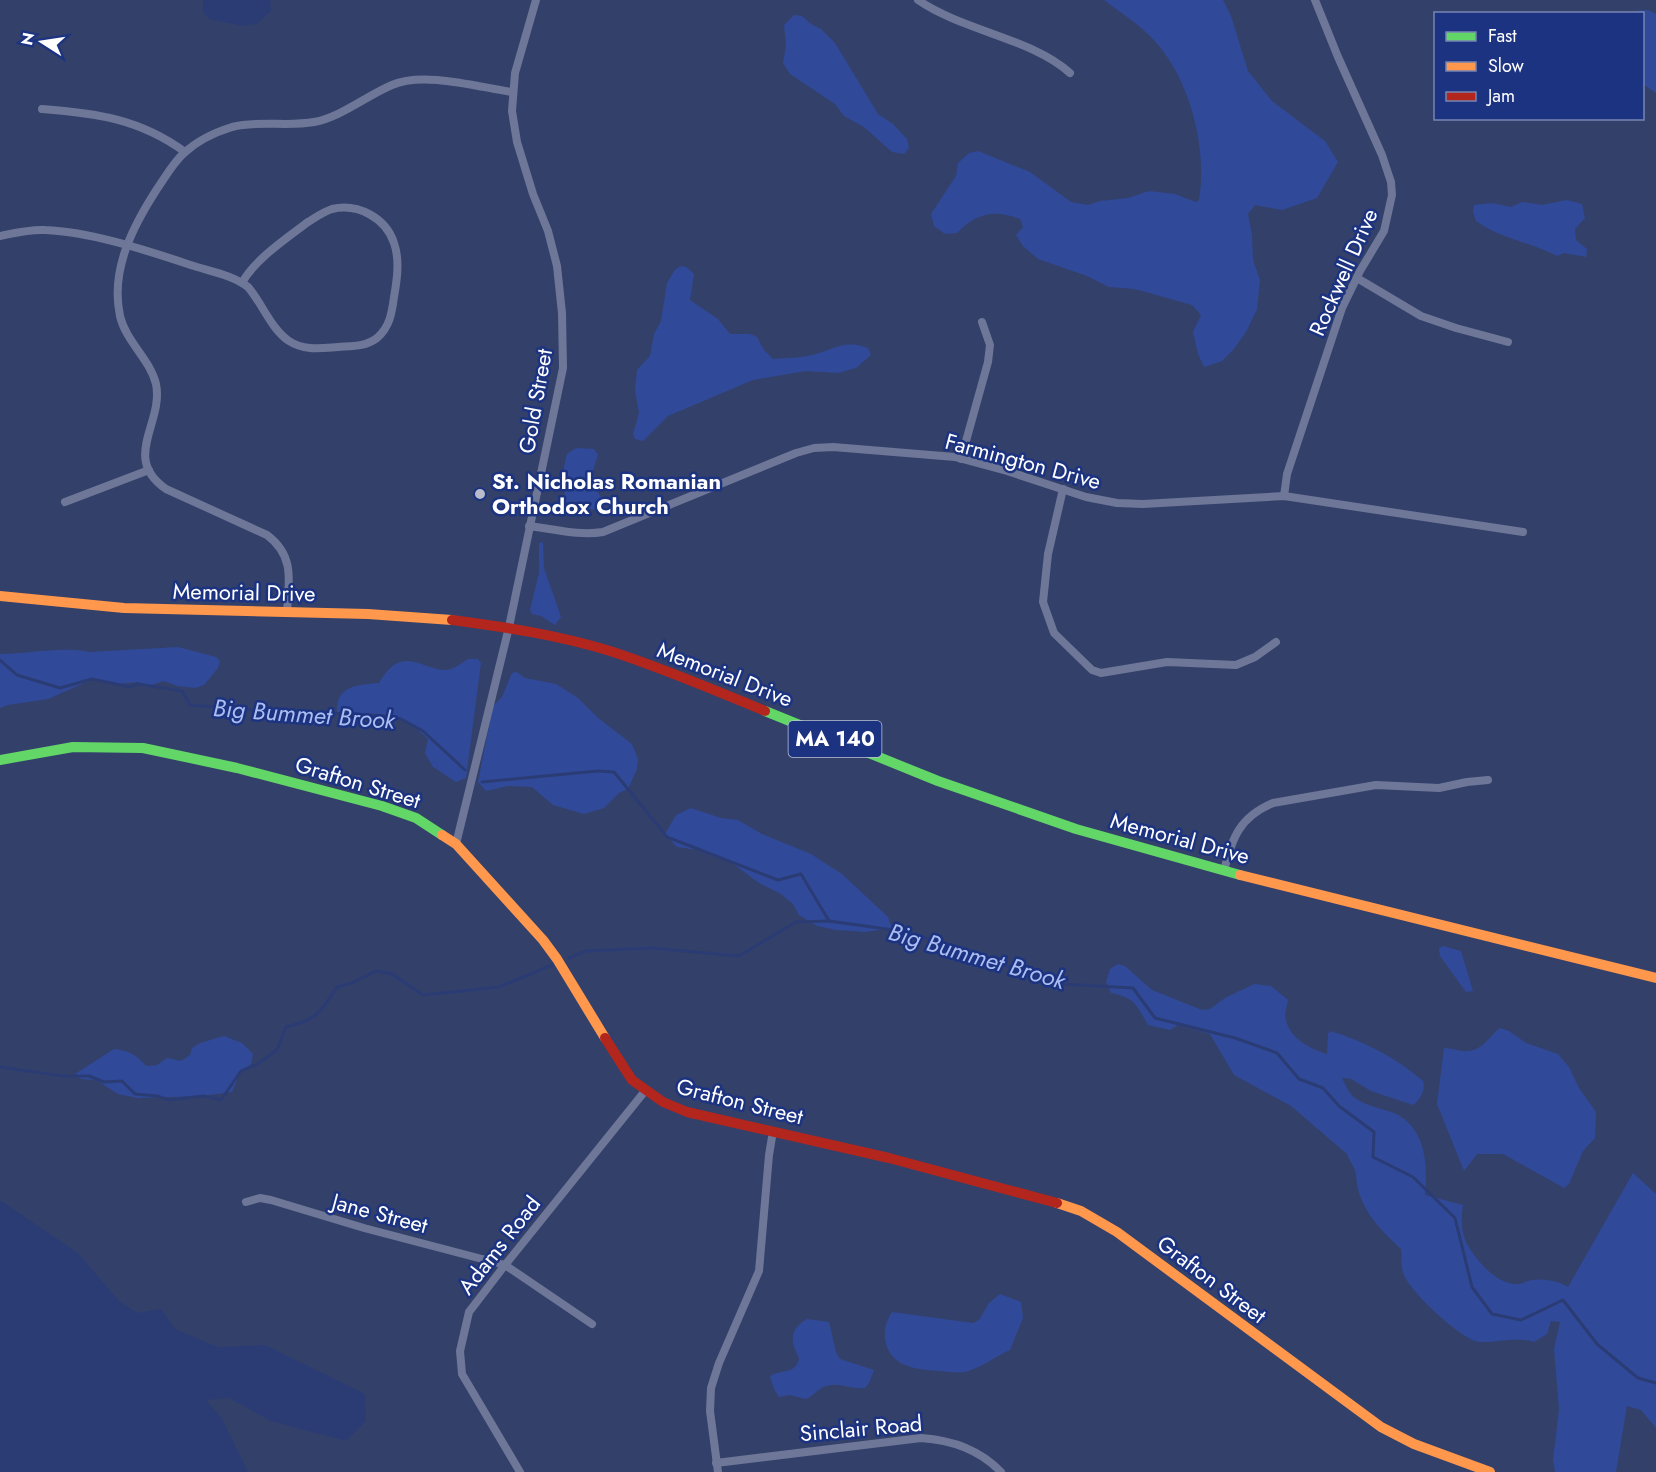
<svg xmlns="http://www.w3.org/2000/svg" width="1656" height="1472" viewBox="0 0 1656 1472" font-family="Jost,sans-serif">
<rect width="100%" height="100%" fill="#33406a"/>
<g fill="#304a99">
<path d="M 1104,0 L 1223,0 L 1231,16 L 1248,71 L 1272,101 L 1325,141 L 1338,162 L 1317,198 L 1282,210 L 1255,205 L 1248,214 L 1252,235 L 1253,260 L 1260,280 L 1257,309 L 1246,332 L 1234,349 L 1222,361 L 1204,367 L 1198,354 L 1193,332 L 1201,315 L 1192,305 L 1135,289 L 1109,287 L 1087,276 L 1038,259 L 1023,246 L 1016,235 L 1023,227 L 1020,219 C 994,209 976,213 957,233 L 945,234 L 934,226 L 931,214 L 956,176 L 958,163 L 969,153 L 978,151 L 1030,172 L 1071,202 L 1088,205 L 1100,201 L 1128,198 L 1149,191 L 1175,194 L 1196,202 L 1199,200 C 1208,147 1189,75 1151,37 C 1137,23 1120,12 1104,0 Z"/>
<path d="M 1648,10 L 1656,14 L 1656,93 L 1643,84 L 1642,14 L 1631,13 L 1634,11 Z"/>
<path d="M 794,15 L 802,16 L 811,24 L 821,29 L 835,43 L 878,114 L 893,124 L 907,139 L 909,148 L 904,154 L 892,152 L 864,127 L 844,116 L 835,104 L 790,74 L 783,63 L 786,45 L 784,25 Z"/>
<path d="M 1567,200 L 1582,204 L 1585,218 L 1575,229 L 1576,240 L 1587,249 L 1586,257 L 1564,253 L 1557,256 C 1530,242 1501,239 1476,221 L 1473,212 L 1474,205 L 1492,203 L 1511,207 L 1522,202 L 1542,205 Z"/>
<path d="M 680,266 L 686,267 L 694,274 L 690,300 L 718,319 L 730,334 L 750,334 L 757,337 L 764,350 L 773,359 C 784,358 796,358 807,356 C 831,352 842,338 868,348 L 871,355 L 856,368 L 838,373 L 805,371 L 753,380 L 668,416 L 643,441 L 635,439 L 633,434 L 639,413 L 635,390 L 637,370 L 650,356 L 654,334 L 661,321 L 667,283 L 674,271 Z"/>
<path d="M 576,448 L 594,449 L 598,455 L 590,479 L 602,499 L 601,507 L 596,510 L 565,505 L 564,466 L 567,454 Z"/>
<path d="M 543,542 L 544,568 L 561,617 L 555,625 L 541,616 L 532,614 L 530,610 L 539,573 L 539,543 Z"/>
<path d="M 178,647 L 216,657 L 220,661 L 218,668 L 204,685 L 195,688 L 177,686 L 164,681 L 148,686 L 138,682 L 118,684 L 91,680 L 48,699 L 8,705 L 0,708 L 0,654 C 30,654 61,646 90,652 Z"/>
<path d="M 468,659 L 478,659 L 481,663 L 466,778 L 456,782 L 433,767 L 425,753 L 428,739 C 396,708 378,714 337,714 C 335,686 356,685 379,683 C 404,639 426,676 451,669 C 457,667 463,662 468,659 Z"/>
<path d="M 517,672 L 525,678 L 556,684 L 578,698 L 598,718 L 632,744 L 638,759 L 637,769 L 628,789 L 619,793 L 604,808 L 584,814 L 553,805 L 532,787 L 508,786 L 486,791 L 478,782 L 493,706 L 502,697 L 512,673 Z"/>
<path d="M 691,808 L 721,818 L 738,820 L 762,834 L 811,854 L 842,874 L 888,917 L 892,928 L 865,932 L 836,930 L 817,926 L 799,915 L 793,904 L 781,894 L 759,883 L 728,860 L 704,853 L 699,850 L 677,847 L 665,834 L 676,815 Z"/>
<path d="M 1443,946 L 1461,951 L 1473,991 L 1466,992 L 1440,956 L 1439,948 Z"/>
<path d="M 1118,964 L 1125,966 L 1152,990 L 1202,1010 L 1210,1009 L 1225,998 L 1254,984 L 1271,986 L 1288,1000 C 1287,1006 1284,1015 1286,1020 C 1290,1039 1311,1049 1327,1054 L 1328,1034 L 1330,1031 C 1364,1041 1397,1058 1423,1081 C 1426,1090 1420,1100 1413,1105 L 1371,1091 L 1351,1079 L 1342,1078 C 1345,1084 1349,1094 1355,1098 C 1366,1106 1381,1108 1394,1113 C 1426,1127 1428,1165 1425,1195 L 1463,1205 C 1461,1217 1461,1231 1466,1242 C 1475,1259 1494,1282 1514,1284 C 1520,1285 1526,1281 1532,1280 C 1542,1278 1560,1281 1568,1287 L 1633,1173 L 1656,1194 L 1656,1428 L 1641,1410 L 1627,1406 L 1616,1472 L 1555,1472 L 1553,1460 L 1559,1409 L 1554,1349 L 1560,1322 L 1551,1321 L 1547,1334 L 1534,1342 C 1516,1336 1498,1343 1479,1342 C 1462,1340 1407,1290 1403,1272 C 1401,1265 1402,1257 1401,1249 C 1382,1231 1365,1215 1358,1189 C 1356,1183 1357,1176 1355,1170 C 1353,1165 1349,1160 1347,1154 L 1291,1106 L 1234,1075 L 1210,1034 L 1178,1025 L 1170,1030 L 1148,1025 C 1136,1004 1135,998 1111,993 L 1106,982 L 1110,969 Z"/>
<path d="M 1500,1028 L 1509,1031 L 1526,1043 L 1558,1054 L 1569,1067 L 1579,1088 L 1596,1112 L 1595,1138 L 1583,1151 L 1569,1184 L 1564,1188 L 1503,1154 L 1477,1154 L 1464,1171 L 1437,1104 L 1444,1048 C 1452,1048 1461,1052 1468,1051 C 1484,1050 1489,1036 1500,1028 Z"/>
<path d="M 224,1036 L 242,1043 L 253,1054 L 251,1064 L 239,1075 L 232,1092 L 203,1096 L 138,1098 L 118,1094 L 96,1080 L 81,1079 L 75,1074 L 114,1049 C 129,1051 136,1054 146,1066 L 157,1065 L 167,1058 L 181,1061 L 190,1055 L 192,1048 L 200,1043 Z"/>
<path d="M 1000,1294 L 1021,1302 L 1023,1318 L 1010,1350 C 994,1357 982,1368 964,1372 C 957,1373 949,1372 941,1371 C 917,1370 888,1367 885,1338 C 884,1328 887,1320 892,1312 L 973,1323 L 979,1320 L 989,1303 Z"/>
<path d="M 807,1319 L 829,1322 L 836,1352 L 840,1359 L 874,1370 L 869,1383 L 865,1388 C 851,1390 840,1382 826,1386 C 818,1388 814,1396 806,1399 L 789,1395 L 779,1397 L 774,1389 L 770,1376 C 782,1369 797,1374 799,1358 C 791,1342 788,1330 807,1319 Z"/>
</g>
<g fill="#2b3c75">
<path d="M 203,0 L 270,0 L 271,11 L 258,23 L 243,26 L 209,19 L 203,12 Z"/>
<path d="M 0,1200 L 79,1254 L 119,1301 L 137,1313 L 161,1309 L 175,1329 L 217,1347 L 265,1345 L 365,1394 L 366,1421 L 346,1441 L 271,1421 L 229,1398 L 206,1400 L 222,1419 L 248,1472 L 0,1472 Z"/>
</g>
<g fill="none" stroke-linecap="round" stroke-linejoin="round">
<g stroke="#2b3c75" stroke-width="3">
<path d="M 0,660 L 17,675 L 60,688 L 92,679 L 130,687 L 138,684 L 182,691 L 190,705 L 316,715 L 345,713 L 401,719 L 423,731 L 465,770"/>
<path d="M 482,782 L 598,771 L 614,772 L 667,837 L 778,880 L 801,874 L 829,921 L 908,932 L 1061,984 L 1133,988 L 1155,1018 L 1235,1038 L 1277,1053 L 1299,1079 L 1323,1088 L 1339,1106 L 1374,1132 L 1373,1157 L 1413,1177 L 1455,1218 L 1472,1287 L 1492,1314 L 1521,1320 L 1563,1300 L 1597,1344 L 1638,1378 L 1656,1383"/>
<path d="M 569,958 L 586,951 L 652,948 L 739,956 L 796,922 L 829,921"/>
<path d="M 0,1067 L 62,1076 L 89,1076 L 104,1082 L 122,1081 L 135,1094 L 157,1096 L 169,1100 L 203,1096 L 221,1100 L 241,1071 L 256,1065 L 277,1050 L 286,1027 C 317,1020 320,1013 337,987 L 352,983 L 376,971 L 392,974 L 423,995 L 499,987 L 552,965"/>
</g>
<g stroke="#6e7798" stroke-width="8">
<path d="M 918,0 C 963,31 1031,38 1070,73"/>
<path d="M 42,109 C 96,113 140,119 185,152"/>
<path d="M 0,236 C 15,233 30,229 45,230 C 94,232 151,252 197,267 C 214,272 234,276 248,287 C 262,303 271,329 289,341 C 304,351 322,348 338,347 C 352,346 365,347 377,338 C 390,327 392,312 394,297 C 397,280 400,260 394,243 C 386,218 358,203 332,209 C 323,212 316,217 308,222 C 287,238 254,260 242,283"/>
<path d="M 1357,278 L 1421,316 L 1456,328 L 1508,342"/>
<path d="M 961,459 L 988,362 L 990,345 L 982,322"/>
<path d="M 1063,489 L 1048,554 L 1043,602 L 1054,633 L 1092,670 L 1101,673 L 1167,662 L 1236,665 L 1255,657 L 1276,642"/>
<path d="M 1284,496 L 1287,474 L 1342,308 L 1360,271 L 1384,231 L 1392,195 L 1391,182 L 1382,155 L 1338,57 L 1315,0"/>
<path d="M 65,502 L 149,470"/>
<path d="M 529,526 C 554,529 579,536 603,532 L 796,453 L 814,448 L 833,447 L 955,457 L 1007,471 L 1086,497 L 1117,503 L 1143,504 L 1284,496 L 1523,532"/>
<path d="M 287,612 C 289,581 295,556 267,535 L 166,489 C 121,458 164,423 156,384 C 150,359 126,342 120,316 C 110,270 133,226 157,189 C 166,176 173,163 184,153 C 197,141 216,132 232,127 C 260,120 287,127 314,122 C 341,117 366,96 392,85 C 423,71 478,87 512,92"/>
<path d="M 456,844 L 509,627 L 563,368 L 562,313 L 557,266 L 548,231 L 533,194 L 517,142 L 512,111 L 515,73 L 536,0"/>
<path d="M 1224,871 C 1232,837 1240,817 1273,803 L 1376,785 L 1439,788 L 1467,782 L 1488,780"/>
<path d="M 246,1202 L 260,1198 L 271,1200 L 364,1228 L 505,1265 L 592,1324"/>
<path d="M 716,1463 L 921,1438 C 952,1440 979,1449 1001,1472"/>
<path d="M 520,1472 L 462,1374 L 460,1351 L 469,1312 L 505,1265 L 645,1091"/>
<path d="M 718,1472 L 710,1411 L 711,1388 L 719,1363 L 759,1271 L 769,1155 L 773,1131"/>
</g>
<g stroke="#63d668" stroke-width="10">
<path d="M 765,711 L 938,781 L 1076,829 L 1240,875"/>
<path d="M 0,760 L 73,747 L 143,748 L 237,768 L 382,806 L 416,818 L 442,835"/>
</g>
<g stroke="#ff974d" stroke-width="10">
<path d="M 0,596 L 124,608 L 368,614 L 452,620"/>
<path d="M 442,835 L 456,844 L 543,940 L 557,959 L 605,1038"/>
<path d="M 1240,875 L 1656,978"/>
<path d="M 1057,1203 L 1081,1211 L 1117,1232 L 1381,1427 L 1414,1444 L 1490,1472"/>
</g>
<g stroke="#b3261e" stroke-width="10">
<path d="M 452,620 C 505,627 558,635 610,651 C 663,668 714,690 765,711"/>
<path d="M 605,1038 L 632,1080 L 663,1102 L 687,1112 L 889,1158 L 1057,1203"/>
</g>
</g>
<circle fill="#b8bccb" stroke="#1c3381" stroke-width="2" cx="480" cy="494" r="6"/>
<g text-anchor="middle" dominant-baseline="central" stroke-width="5" stroke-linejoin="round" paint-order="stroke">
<rect fill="#1c3381" stroke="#bbc2d9" stroke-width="1.5" x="788.5" y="721" width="93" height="36" rx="4.5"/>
<g font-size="21" font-weight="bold" fill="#fff">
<text x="835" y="739">MA 140</text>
</g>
<g font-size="22" fill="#fff" stroke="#1c3381">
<text transform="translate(1343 272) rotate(-66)">Rockwell Drive</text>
<text transform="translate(535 401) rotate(-80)">Gold Street</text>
<text transform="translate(1023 461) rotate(15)">Farmington Drive</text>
<text transform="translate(244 592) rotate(1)">Memorial Drive</text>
<text transform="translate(725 674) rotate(21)">Memorial Drive</text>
<text transform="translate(358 782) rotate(17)">Grafton Street</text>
<text transform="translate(1180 838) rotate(15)">Memorial Drive</text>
<text transform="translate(740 1101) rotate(14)">Grafton Street</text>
<text transform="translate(380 1213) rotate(15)">Jane Street</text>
<text transform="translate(499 1245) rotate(-52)">Adams Road</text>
<text transform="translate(1212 1279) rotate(37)">Grafton Street</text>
<text transform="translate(861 1428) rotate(-5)">Sinclair Road</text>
</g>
<g font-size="22" font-weight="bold" fill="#fff" stroke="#1c3381" text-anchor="start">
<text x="492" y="481">St. Nicholas Romanian<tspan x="492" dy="25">Orthodox Church</tspan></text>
</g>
<g font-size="24" font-style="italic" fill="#abbdf1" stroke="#1c3381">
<text transform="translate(304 714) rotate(4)">Big Bummet Brook</text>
<text transform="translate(977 956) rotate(16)">Big Bummet Brook</text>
</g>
</g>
<rect x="1434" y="12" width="210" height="108" fill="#1c3381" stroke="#7785b3" stroke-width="1.5"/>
<rect x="1446" y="32" width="30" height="9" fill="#63d668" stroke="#7785b3" stroke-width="1.5"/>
<text x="1488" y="42" font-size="18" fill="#ffffff">Fast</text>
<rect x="1446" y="62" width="30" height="9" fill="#ff974d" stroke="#7785b3" stroke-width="1.5"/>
<text x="1488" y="72" font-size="18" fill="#ffffff">Slow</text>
<rect x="1446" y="92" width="30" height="9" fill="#b3261e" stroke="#7785b3" stroke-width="1.5"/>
<text x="1488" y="102" font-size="18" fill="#ffffff">Jam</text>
<g transform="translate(42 42) rotate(282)" stroke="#1c3381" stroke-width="4.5" paint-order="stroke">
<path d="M0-4.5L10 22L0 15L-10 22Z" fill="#ffffff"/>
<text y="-9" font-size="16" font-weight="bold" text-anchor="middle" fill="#ffffff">N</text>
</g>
</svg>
